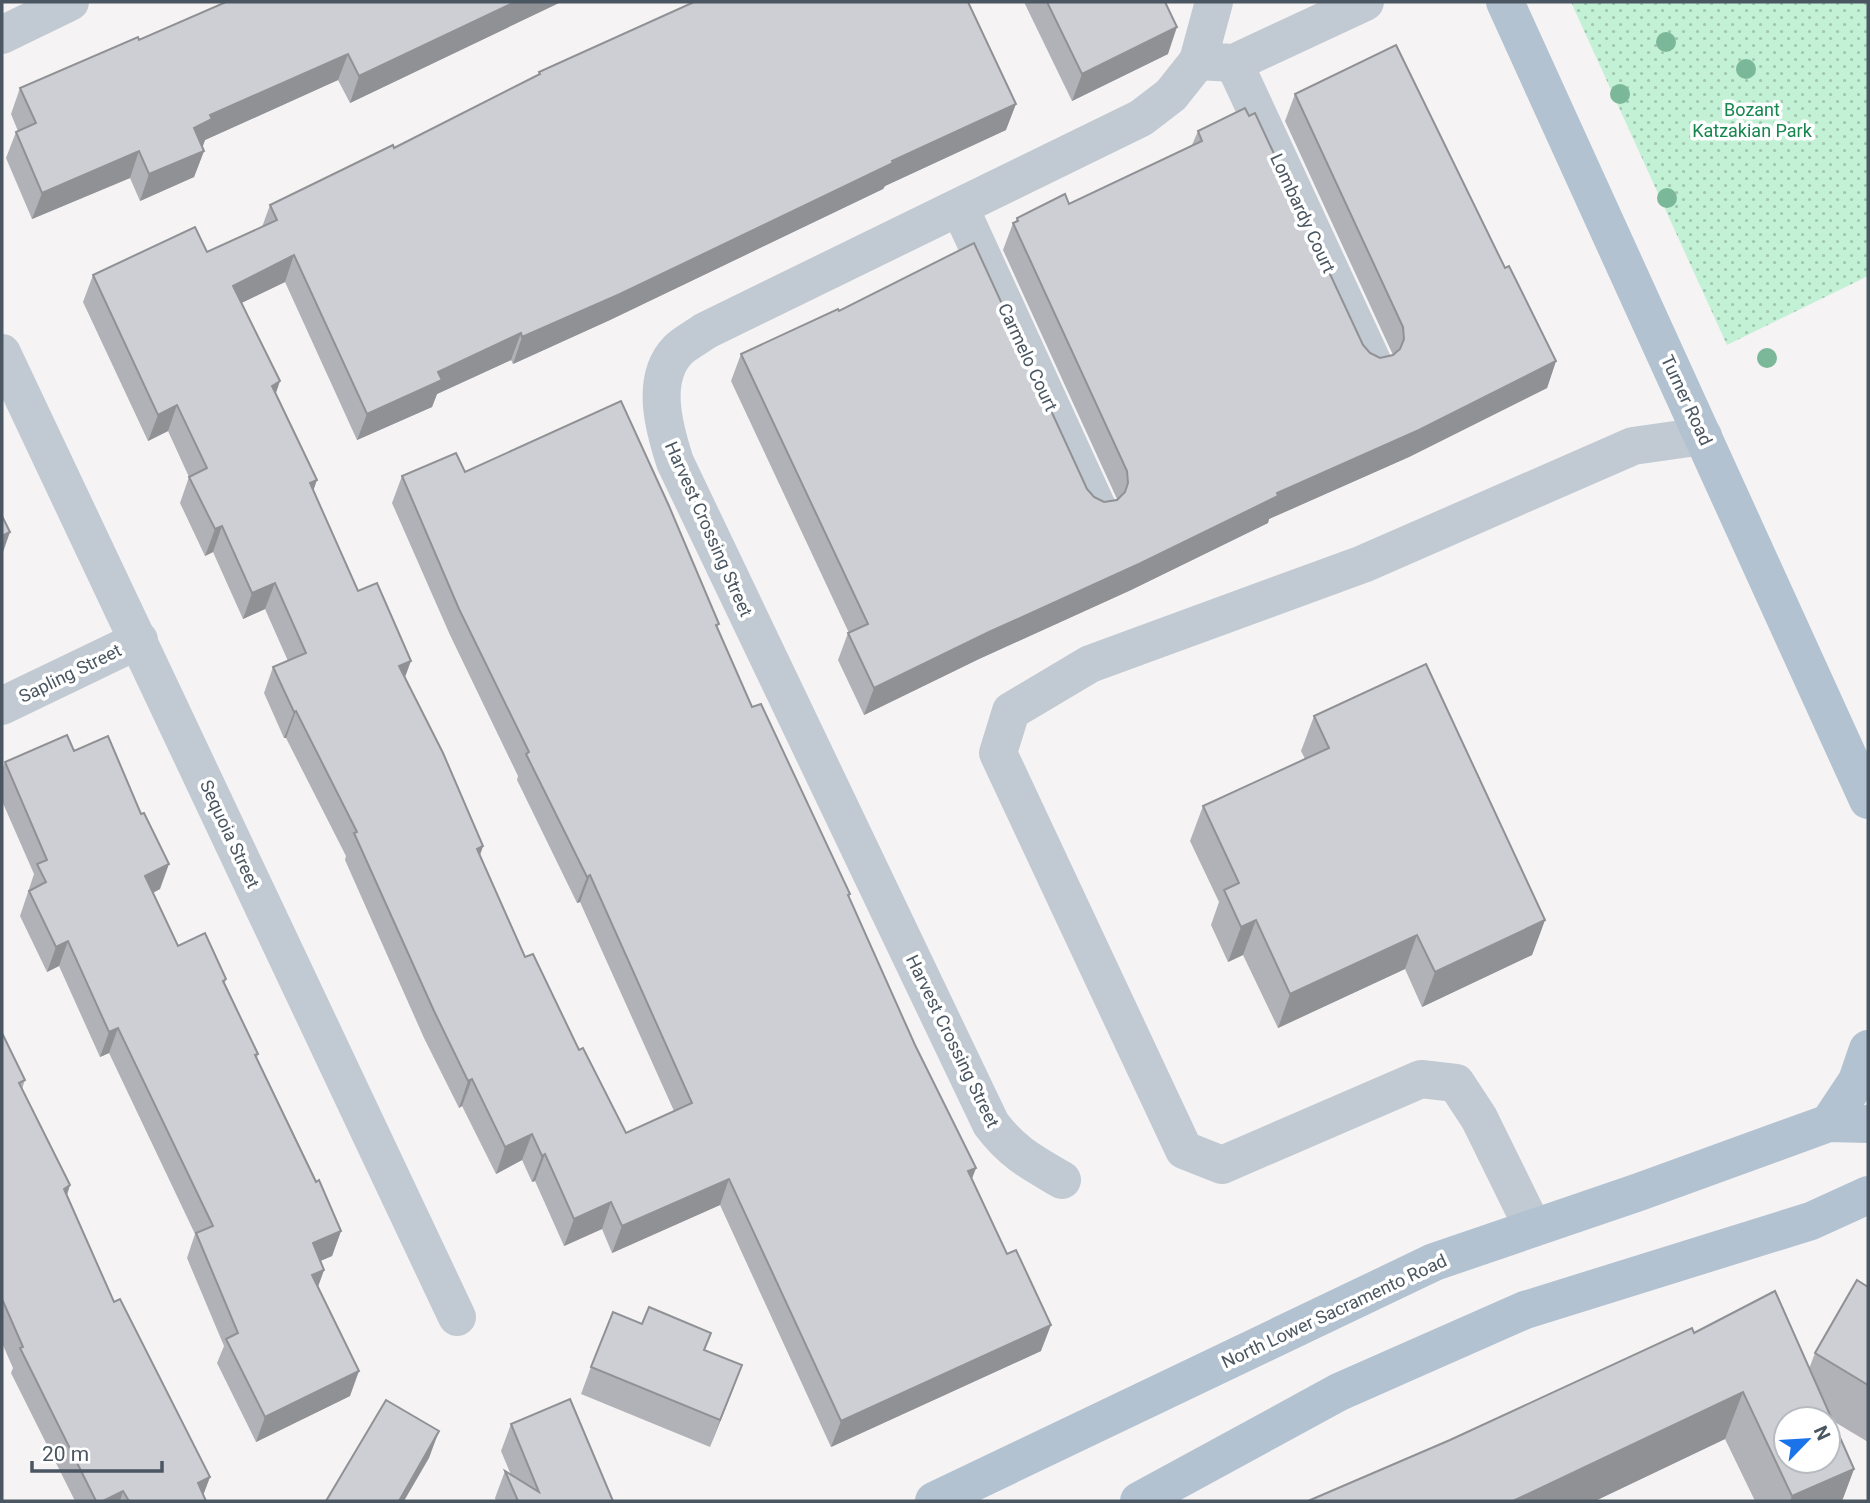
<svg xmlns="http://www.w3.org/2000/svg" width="1870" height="1503" viewBox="0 0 1870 1503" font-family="Roboto,sans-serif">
<defs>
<pattern id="green-dots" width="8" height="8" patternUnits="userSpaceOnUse" patternTransform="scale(1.75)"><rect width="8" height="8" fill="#c3f1d5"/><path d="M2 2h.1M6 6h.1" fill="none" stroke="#a0c6b0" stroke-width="1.8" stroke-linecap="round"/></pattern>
</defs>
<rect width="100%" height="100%" fill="#f5f3f3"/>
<path fill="url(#green-dots)" d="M 1571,2 L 1868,2 L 1868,276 L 1727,345 Z"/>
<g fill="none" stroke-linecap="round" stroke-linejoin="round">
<g stroke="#c1cad2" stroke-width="38">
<path d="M 1214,2 L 1198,61 L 1234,63 L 1365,2"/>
<path d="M 2,35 L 70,2"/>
<path d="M 1234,63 L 1373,363"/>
<path d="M 960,208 L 1097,507"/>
<path d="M 2,353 L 457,1317"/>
<path d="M 2,706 L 139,640"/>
<path d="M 1062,1180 C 1031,1162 1013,1153 991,1124 L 675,462 C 664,428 650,379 678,350 C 685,343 697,337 705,331 L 1141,118 L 1171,95 L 1198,61"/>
<path d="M 1533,1228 L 1479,1118 L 1456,1083 L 1421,1079 L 1222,1165 L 1184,1150 L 998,753 L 1011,711 L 1090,664 L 1363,564 L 1633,446 L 1703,436"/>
</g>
<g stroke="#b3c2d1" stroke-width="38">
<path d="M 1505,2 L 1868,800"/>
<path d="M 1829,1123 L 1857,1081 L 1868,1049"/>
<path d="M 934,1501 L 1434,1262 L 1639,1192 L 1829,1123 L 1868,1124"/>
<path d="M 1139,1501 L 1339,1392 L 1525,1310 L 1811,1221 L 1868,1195"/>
</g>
</g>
<g fill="#7bb799">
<circle cx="1666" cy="42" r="10"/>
<circle cx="1746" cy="69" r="10"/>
<circle cx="1620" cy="94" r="10"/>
<circle cx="1667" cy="198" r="10"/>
<circle cx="1767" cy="358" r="10"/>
</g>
<g fill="#b0b2b7">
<path d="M 226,2 L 561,2 L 350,103 L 338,80 L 205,140 L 202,146 L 204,151 L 194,177 L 140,201 L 130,178 L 32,219 L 6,158 L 16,132 L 18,131 L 11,114 L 20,88 L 139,40 Z"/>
<path d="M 1024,2 L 1165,2 L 1168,54 L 1072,101 Z"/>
<path d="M 539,72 L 1006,130 L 885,186 L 883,189 L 610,320 L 513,364 L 511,360 L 437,394 L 432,407 L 357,440 L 285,282 L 241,303 L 313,491 L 358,591 L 405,677 L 483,846 L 480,855 L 525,957 L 579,1050 L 626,1133 L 674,1111 L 580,902 L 577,903 L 517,780 L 518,776 L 450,635 L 392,503 L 402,476 L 465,472 L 719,624 L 717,628 L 752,707 L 850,894 L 849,897 L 915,1045 L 976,1168 L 972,1178 L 1041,1351 L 831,1447 L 720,1205 L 612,1253 L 602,1229 L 564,1246 L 535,1181 L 532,1182 L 522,1160 L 496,1174 L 462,1106 L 459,1108 L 424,1038 L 345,860 L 346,856 L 286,738 L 284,738 L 264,693 L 273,667 L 288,661 L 265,609 L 243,619 L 213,552 L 205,556 L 180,503 L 189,477 L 168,431 L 148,441 L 83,302 L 93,275 L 207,252 L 262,227 L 270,205 L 394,148 L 538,75 Z"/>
<path d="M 1295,94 L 1505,268 L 1556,361 L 1547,388 L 1409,457 L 1269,519 L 1268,523 L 1131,590 L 979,659 L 864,715 L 838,660 L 848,633 L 849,633 L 731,381 L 741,354 L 839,311 L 1087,489 L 1094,497 L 1104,502 L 1117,499 L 1003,250 L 1013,223 L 1015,222 L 1017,218 L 1069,204 L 1192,145 L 1198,131 L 1370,353 L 1380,358 L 1393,355 L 1285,121 Z"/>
<path d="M 1314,716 L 1545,920 L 1532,955 L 1422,1007 L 1405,969 L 1278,1028 L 1243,955 L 1228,962 L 1211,925 L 1219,902 L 1190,841 L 1203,806 L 1305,759 L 1301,751 Z"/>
<path d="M 74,751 L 160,889 L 153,893 L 178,946 L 226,979 L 225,983 L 258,1054 L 257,1058 L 341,1231 L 332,1256 L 320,1261 L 324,1270 L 318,1286 L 350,1396 L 256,1442 L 217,1363 L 224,1346 L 187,1258 L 195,1234 L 109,1053 L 100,1057 L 59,966 L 47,972 L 20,916 L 34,874 L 2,801 L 2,770 L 5,762 Z"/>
<path d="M 2,1033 L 25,1080 L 22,1089 L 70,1185 L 67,1196 L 114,1302 L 210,1477 L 203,1495 L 206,1501 L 75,1501 L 11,1373 L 13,1368 L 2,1343 Z"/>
<path d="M 1868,1287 L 1868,1442 L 1833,1421 L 1854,1469 L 1842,1501 L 1755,1501 L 1725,1439 L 1595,1501 L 1308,1501 L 1450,1440 L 1694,1333 L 1809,1369 L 1815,1353 Z"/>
<path d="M 705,1350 L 742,1365 L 710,1447 L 581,1394 L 591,1367 Z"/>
<path d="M 511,1424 L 613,1501 L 496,1501 L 495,1498 L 505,1471 L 511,1475 L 501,1451 Z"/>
</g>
<g fill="#909195">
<path d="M 515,2 L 561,2 L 350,103 L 359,76 Z"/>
<path d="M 1177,27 L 1168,54 L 1072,101 L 1082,74 Z"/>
<path d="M 348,54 L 338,80 L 205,140 L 203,146 L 184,154 L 194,128 L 210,115 Z"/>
<path d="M 1016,104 L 1006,130 L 885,186 L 883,189 L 610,320 L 513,364 L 522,337 L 892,161 Z"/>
<path d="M 139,151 L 130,178 L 32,219 L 42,193 Z"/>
<path d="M 204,151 L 194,177 L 140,201 L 149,174 Z"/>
<path d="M 294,255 L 285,282 L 223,312 L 233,286 Z"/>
<path d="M 521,333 L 511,360 L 437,394 L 432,407 L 357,440 L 367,414 L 438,372 Z"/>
<path d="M 1556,361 L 1547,388 L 1409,457 L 1269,519 L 1268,523 L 1131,590 L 979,659 L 864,715 L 874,688 L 1277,493 Z"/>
<path d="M 280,381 L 271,408 L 272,386 Z"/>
<path d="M 177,405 L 168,431 L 148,441 L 158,415 Z"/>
<path d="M 317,480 L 308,506 L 310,483 Z"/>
<path d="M 222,526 L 213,552 L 205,556 L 215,529 Z"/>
<path d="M 10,532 L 2,555 L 2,536 Z"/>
<path d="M 275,583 L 265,609 L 243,619 L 252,593 Z"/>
<path d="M 411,661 L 401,688 L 399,666 Z"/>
<path d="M 296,711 L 286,738 L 284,738 L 294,712 Z"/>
<path d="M 483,846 L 474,872 L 477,849 Z"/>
<path d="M 169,864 L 160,889 L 136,901 L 145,876 Z"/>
<path d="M 590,875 L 580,902 L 577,903 L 587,877 Z"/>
<path d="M 1256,920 L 1243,955 L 1228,962 L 1241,927 Z"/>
<path d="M 1545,920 L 1532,955 L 1422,1007 L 1435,972 Z"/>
<path d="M 1417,935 L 1405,969 L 1278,1028 L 1290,994 Z"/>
<path d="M 68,941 L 59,966 L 47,972 L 56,947 Z"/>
<path d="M 118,1028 L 109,1053 L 100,1057 L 109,1032 Z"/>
<path d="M 472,1079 L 462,1106 L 459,1108 L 468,1081 Z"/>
<path d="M 532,1134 L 522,1160 L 496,1174 L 505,1147 Z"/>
<path d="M 545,1154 L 535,1181 L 532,1182 L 542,1156 Z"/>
<path d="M 976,1168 L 966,1194 L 968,1171 Z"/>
<path d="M 729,1179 L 720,1205 L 612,1253 L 622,1226 Z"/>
<path d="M 70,1185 L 61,1210 L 64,1189 Z"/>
<path d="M 611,1202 L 602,1229 L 564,1246 L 574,1219 Z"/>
<path d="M 341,1231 L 332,1256 L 304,1268 L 313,1243 Z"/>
<path d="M 324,1270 L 315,1295 L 312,1275 Z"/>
<path d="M 1051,1325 L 1041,1351 L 831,1447 L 841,1421 Z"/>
<path d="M 742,1365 L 732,1392 L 710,1447 L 720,1420 Z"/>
<path d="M 359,1371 L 350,1396 L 256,1442 L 265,1417 Z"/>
<path d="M 1743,1392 L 1725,1439 L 1595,1501 L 1513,1501 Z"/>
<path d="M 439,1431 L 429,1458 L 404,1501 L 399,1501 Z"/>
<path d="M 1854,1469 L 1842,1501 L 1790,1501 L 1792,1496 Z"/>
<path d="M 210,1477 L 201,1501 L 198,1483 Z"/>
<path d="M 123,1491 L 120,1501 L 103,1501 Z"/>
</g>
<g fill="#cdcfd5" stroke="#909195" stroke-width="2" fill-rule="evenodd">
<path d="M 226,2 L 515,2 L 359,76 L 348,54 L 210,115 L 212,119 L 194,128 L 204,151 L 149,174 L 139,151 L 42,193 L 16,132 L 36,123 L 20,88 L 138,37 L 139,40 Z"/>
<path d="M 694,2 L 968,2 L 1016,104 L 892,161 L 893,163 L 620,294 L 522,337 L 521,333 L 438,372 L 442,380 L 367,414 L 294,255 L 233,286 L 280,381 L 272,386 L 317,480 L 310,483 L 358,591 L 377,583 L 411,661 L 399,666 L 443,753 L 483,846 L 477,849 L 525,957 L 533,954 L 579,1050 L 583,1048 L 626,1133 L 692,1103 L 590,875 L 587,877 L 526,754 L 529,752 L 459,609 L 402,476 L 456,453 L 465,472 L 621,401 L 669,506 L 719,624 L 716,625 L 752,707 L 761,704 L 850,894 L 848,895 L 915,1045 L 976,1168 L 968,1171 L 1007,1254 L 1016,1250 L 1051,1325 L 841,1421 L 729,1179 L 622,1226 L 611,1202 L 574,1219 L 545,1154 L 542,1156 L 532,1134 L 505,1147 L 472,1079 L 468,1081 L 434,1011 L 354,833 L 357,832 L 296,711 L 294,712 L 273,667 L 306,653 L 275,583 L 252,593 L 222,526 L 215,529 L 189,477 L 207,468 L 177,405 L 158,415 L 93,275 L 195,227 L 207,252 L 277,220 L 270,205 L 393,145 L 394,148 L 540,74 L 539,72 Z"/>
<path d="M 1047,2 L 1165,2 L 1177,27 L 1082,74 Z"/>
<path d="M 1396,45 L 1505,268 L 1509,266 L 1556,361 L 1419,430 L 1277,493 L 1278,496 L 1141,563 L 989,632 L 874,688 L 848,633 L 868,624 L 741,354 L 838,309 L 839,311 L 974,243 L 1087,489 L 1094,497 L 1104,502 L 1117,500 L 1125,492 L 1128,483 L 1127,471 L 1013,223 L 1018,221 L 1017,218 L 1065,194 L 1069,204 L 1202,141 L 1198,131 L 1245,108 L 1249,116 L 1255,113 L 1363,345 L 1370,353 L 1380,358 L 1393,355 L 1400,349 L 1404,339 L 1403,327 L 1295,94 Z"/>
<path d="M 2,516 L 10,532 L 2,536 Z"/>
<path d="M 1426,664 L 1545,920 L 1435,972 L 1417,935 L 1290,994 L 1256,920 L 1241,927 L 1224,890 L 1239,883 L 1203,806 L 1329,748 L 1314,716 Z"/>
<path d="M 67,735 L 74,751 L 108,736 L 141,814 L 144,813 L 169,864 L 145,876 L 178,946 L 205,933 L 226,979 L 223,981 L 258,1054 L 255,1055 L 316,1182 L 319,1180 L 341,1231 L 313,1243 L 324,1270 L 312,1275 L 359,1371 L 265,1417 L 226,1339 L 238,1333 L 196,1233 L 213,1226 L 118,1028 L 109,1032 L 68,941 L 56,947 L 29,891 L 46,882 L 37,864 L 47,860 L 5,762 Z"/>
<path d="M 2,1033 L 25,1080 L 19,1083 L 70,1185 L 64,1189 L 114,1302 L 120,1299 L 210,1477 L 198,1483 L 206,1501 L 129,1501 L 123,1491 L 103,1501 L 96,1501 L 20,1348 L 23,1347 L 2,1299 Z"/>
<path d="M 1857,1280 L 1868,1287 L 1868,1385 L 1815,1353 Z"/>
<path d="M 1775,1291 L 1854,1469 L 1792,1496 L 1743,1392 L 1513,1501 L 1308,1501 L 1450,1440 L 1692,1328 L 1694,1333 ZM 1786,1419 L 1828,1419 L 1828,1461 L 1786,1461 Z"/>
<path d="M 649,1307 L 711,1333 L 704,1350 L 742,1365 L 720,1420 L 591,1367 L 613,1312 L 642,1324 Z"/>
<path d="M 570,1399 L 613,1501 L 518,1501 L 505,1471 L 539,1492 L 511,1424 Z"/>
<path d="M 386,1400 L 439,1431 L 399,1501 L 326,1501 Z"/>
</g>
<g text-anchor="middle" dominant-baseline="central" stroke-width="7" stroke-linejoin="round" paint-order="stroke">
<g font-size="18" fill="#17864f" stroke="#fff">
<text x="1752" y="109">Bozant<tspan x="1752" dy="21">Katzakian Park</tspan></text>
</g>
<g font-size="18" fill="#4a5661" stroke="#fff">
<text transform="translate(1303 213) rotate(65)">Lombardy Court</text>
<text transform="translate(1028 357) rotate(65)">Carmelo Court</text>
<text transform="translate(1687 400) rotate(65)">Turner Road</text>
<text transform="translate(709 529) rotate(66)">Harvest Crossing Street</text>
<text transform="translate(70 673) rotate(-26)">Sapling Street</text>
<text transform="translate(230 834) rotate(65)">Sequoia Street</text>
<text transform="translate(953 1041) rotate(64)">Harvest Crossing Street</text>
<text transform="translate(1334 1311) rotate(-25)">North Lower Sacramento Road</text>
</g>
</g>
<rect width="1870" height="1503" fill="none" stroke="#4a5661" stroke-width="7"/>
<g transform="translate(1807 1440) rotate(65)"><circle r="33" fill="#ffffff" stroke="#b7bbc0" stroke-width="2"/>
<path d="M0-5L12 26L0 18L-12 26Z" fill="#1a73e8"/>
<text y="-10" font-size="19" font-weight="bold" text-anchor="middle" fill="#4a5661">N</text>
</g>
<path d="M32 1461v10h130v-10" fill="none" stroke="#4a5661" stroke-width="3.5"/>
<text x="42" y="1461" font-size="21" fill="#4a5661" stroke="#ffffff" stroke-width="5" paint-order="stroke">20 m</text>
</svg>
